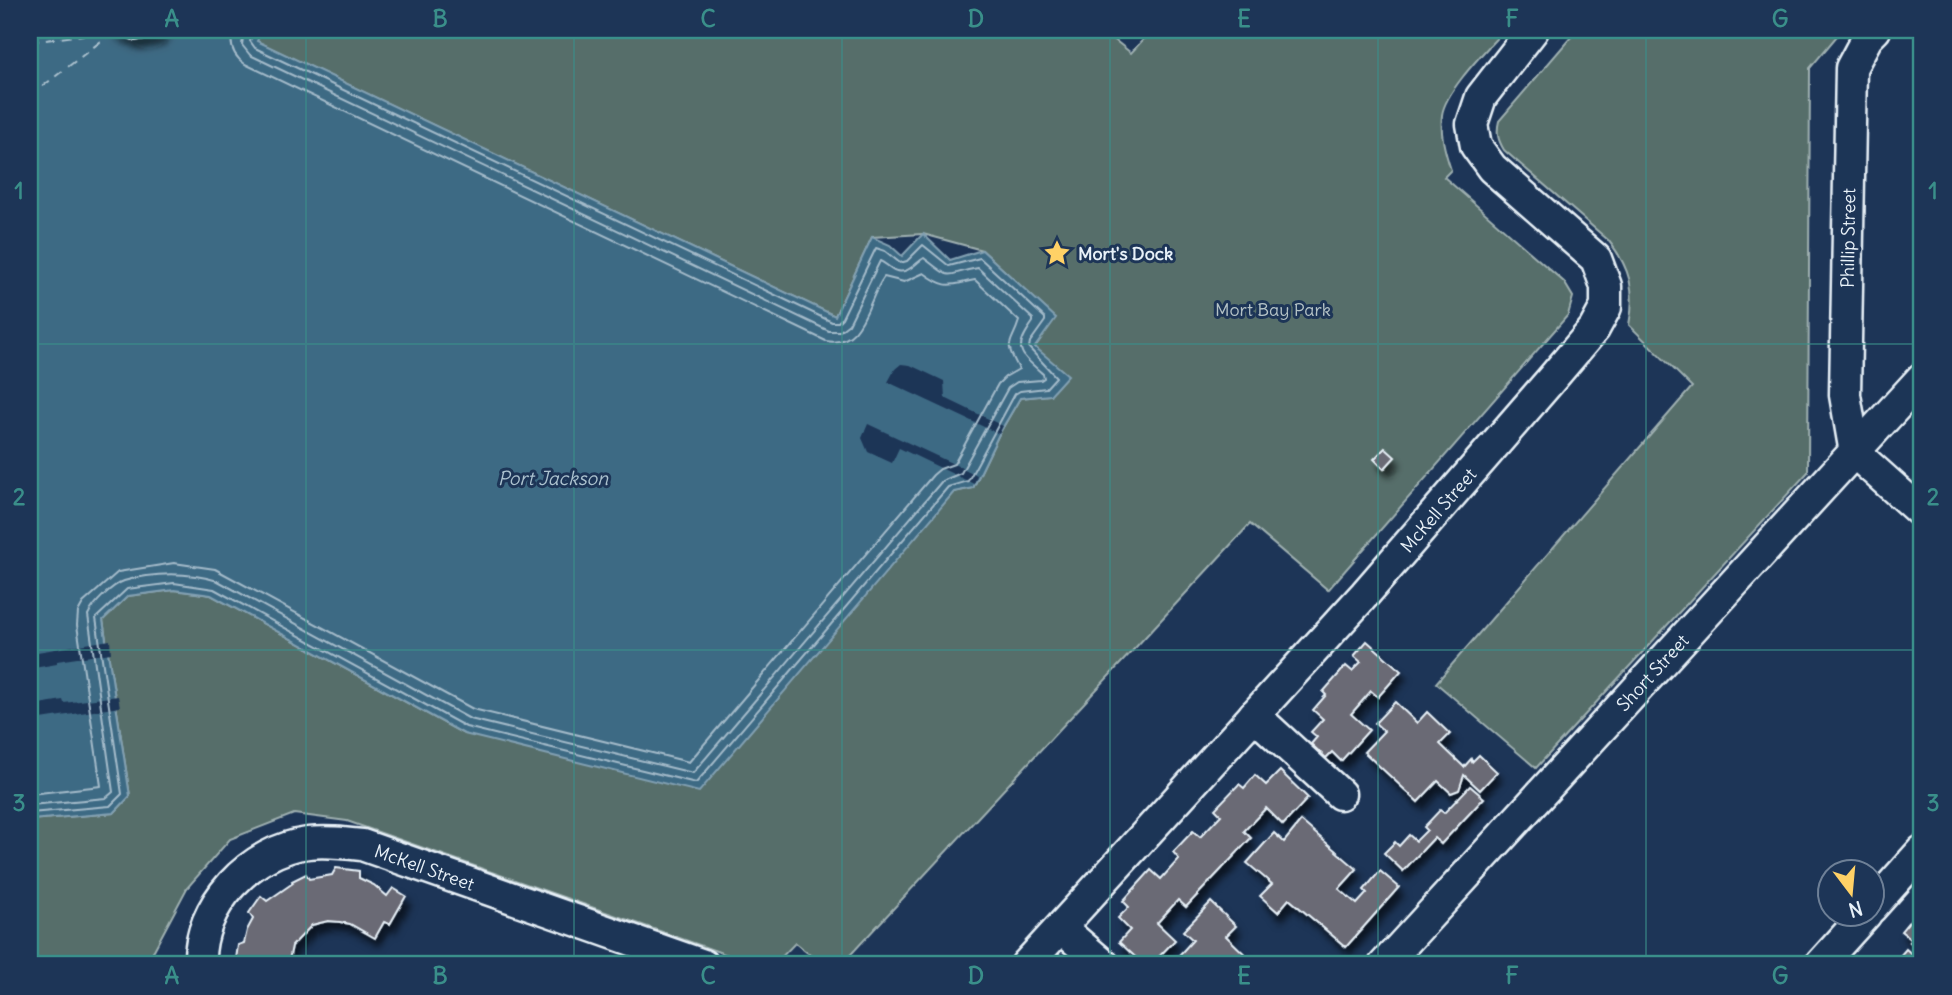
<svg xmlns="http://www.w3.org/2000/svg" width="1952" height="995" viewBox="0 0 1952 995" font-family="Delius,sans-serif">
<defs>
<filter id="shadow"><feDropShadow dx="4.5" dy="8" stdDeviation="3.5" flood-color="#0009"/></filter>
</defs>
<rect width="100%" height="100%" fill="#1d3557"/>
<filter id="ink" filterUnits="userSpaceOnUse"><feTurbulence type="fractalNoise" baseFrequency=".0143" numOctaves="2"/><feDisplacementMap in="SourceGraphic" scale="14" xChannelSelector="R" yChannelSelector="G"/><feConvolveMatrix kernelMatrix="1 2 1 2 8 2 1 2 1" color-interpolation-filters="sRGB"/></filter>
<g filter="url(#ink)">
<g fill="#566e6a" stroke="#9fb0b1" stroke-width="2">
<path d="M 262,30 L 1102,30 L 1131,53 L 1152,30 L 1504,30 C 1487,49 1445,91 1442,115 C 1440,134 1445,152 1451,170 L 1444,177 L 1564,282 L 1573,297 L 1568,315 L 1328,590 L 1250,524 L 841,965 L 823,965 L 795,943 L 774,965 L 756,965 L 347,821 L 294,814 L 230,839 L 187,888 L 146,965 L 30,965 L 30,820 L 114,813 L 130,796 L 103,620 L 128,596 L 174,590 L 211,595 L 464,734 L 954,492 L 973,488 L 999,434 L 1020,398 L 1050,395 L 1035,347 L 1055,318 L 982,250 L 923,234 L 872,237 L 835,316 L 256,41 Z"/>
<path d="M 1577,30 L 1842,30 L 1810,68 L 1808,472 L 1536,768 L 1436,683 L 1692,387 L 1629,325 C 1636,291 1630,267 1608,240 L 1504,150 C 1498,140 1496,133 1499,121 Z"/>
</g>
<path fill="#3e6a84" stroke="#82a0b2" stroke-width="2" d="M 30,30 L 262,30 L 257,41 L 835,316 L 872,237 L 890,245 L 902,256 L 923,234 L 950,260 L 982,250 L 1056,318 L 1035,347 L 1068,375 L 1050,395 L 1020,398 L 999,434 L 973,488 L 954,492 L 699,792 L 464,734 L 211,595 L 174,590 L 128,596 L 103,620 L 130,796 L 114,813 L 30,820 Z"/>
<g fill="#1d3557">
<path d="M 901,364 L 910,365 L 944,381 L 945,398 L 1003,426 L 999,434 L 888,382 L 895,369 Z"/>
<path d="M 868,424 L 977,475 L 974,484 L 899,448 L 892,463 L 868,452 L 862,438 Z"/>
<path d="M 110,640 L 111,653 L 57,661 L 57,664 L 34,668 L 31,653 Z"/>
<path d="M 118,696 L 120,707 L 41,719 L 39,704 L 63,700 L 64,703 Z"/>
</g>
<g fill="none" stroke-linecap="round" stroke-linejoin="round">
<g stroke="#a4bbca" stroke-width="2">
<path d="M 30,794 L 101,786 L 77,625 L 78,612 L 83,603 L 118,572 L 174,563 L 215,569 L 473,709 L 689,762 L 933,475 L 940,469 L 954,464 L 998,384 L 1005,377 L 1019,369 C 1003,340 1011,347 1019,321 L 975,280 C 949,285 947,290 924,273 L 904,282 L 884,277 C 867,300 864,348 826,341 L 245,64 C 233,56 229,44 233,30"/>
<path d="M 30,805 L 106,798 L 113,792 L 88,615 C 93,604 112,585 124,581 C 153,572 189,572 218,581 L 470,719 L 693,773 L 942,481 L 961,473 L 1008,388 L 1017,382 L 1041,380 L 1044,378 L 1043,374 C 1019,353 1013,350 1033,322 L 1033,319 L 978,268 C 942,274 956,283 924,258 C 915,263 907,276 894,270 C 888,267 885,263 880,261 L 849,324 L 840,331 L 829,331 L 250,55 L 242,45 L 244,30"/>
<path d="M 30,813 L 110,806 L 122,794 L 96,618 L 127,589 L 174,583 L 214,589 L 466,727 L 696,783 L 948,487 L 968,481 L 1015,394 L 1020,391 L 1046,388 L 1056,377 L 1029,348 L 1030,342 L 1045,321 L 1045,318 L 980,258 L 949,266 L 923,245 L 907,261 L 900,263 L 885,251 L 876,248 L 842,318 L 838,322 L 832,322 L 255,48 L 250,41 L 254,30"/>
</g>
<g stroke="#acc2cf" stroke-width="2" stroke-dasharray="9 7" stroke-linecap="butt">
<path d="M 30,42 L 113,31"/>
<path d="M 30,96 L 113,32"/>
</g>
</g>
<g fill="#6b6a74" stroke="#e8f1f8" stroke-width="2" filter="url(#shadow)">
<path d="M 111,30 L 165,30 L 159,36 L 135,41 Z"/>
<path d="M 1385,448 L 1395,457 L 1384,469 L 1374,459 Z"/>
<path d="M 1367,641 L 1401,671 L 1378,697 L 1371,691 L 1351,714 L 1369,730 L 1341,761 L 1332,752 L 1326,758 L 1311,744 L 1317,737 L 1311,732 L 1323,719 L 1313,710 L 1326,695 L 1323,692 L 1346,666 L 1352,671 L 1361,662 L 1354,656 Z"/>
<path d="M 1395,702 L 1417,723 L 1427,712 L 1450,734 L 1440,744 L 1464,767 L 1471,759 L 1472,762 L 1479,755 L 1497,772 L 1480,790 L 1464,775 L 1459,790 L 1451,793 L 1438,781 L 1418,802 L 1364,752 L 1384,731 L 1375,723 Z"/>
<path d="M 1280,771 L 1308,798 L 1283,825 L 1266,808 L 1244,831 L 1251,838 L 1186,907 L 1178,900 L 1157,923 L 1175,940 L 1151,965 L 1144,965 L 1119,942 L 1130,930 L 1118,918 L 1129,907 L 1123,901 L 1151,870 L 1161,879 L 1179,859 L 1173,852 L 1193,831 L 1200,837 L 1221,815 L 1215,809 L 1239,784 L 1244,788 L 1255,775 L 1266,785 Z"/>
<path d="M 1470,786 L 1484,798 L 1441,844 L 1434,838 L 1403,871 L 1384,853 L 1395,842 L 1399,846 L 1409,835 L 1416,841 L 1427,830 L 1424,827 L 1440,810 L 1444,813 Z"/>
<path d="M 1301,821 L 1357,869 L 1339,889 L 1357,904 L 1367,893 L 1364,890 L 1380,871 L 1399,887 L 1346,947 L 1289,899 L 1278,912 L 1260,896 L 1272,884 L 1247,863 L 1274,833 L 1284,842 Z"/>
<path d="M 336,868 L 359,871 L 359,878 L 374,885 L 387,896 L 393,888 L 406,896 L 390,924 L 384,922 L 375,938 L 350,924 L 340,922 L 328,921 L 312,925 L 292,946 L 288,965 L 240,965 L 240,962 L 236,959 L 238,945 L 244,943 L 247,930 L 253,919 L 249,913 L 261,896 L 267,901 L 293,883 L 292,881 L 306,874 L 309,879 L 332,875 Z"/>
<path d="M 1211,902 L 1236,926 L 1226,936 L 1256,965 L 1207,965 L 1210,962 L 1205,957 L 1197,965 L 1170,965 L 1193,940 L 1183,931 Z"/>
<path d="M 1916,913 L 1922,918 L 1922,953 L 1910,942 L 1912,940 L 1901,931 Z"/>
<path d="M 1906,949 L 1922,963 L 1922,965 L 1892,965 Z"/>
</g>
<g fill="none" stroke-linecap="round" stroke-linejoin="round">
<defs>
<g id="street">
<path d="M 1875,30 L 1867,38 L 1851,68 L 1845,395 L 1855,453 L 1922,513"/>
<path d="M 1254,715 L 1340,794"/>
<path d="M 1871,908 L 1922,851"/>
<path d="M 1061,928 L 1104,965"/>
<path id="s1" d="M 200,965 C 197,906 251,850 308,843 C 326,841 344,843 362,845 L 703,965"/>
<path id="s2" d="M 1026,965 L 1365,594 L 1549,382 L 1594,329 L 1606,307 L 1606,286 L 1596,259 L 1492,168 L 1476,146 L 1472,124 L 1481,97 L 1533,30"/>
<path id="s3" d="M 1384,965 L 1922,378"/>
<path d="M 1820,965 L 1866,914"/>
</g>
</defs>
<use href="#street" stroke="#e8f1f8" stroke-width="35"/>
<use href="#street" stroke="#1d3557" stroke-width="30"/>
</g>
</g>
<path fill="none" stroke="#3a8f8a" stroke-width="2" stroke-opacity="0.55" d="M 306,30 L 306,965M 574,30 L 574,965M 842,30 L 842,965M 1110,30 L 1110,965M 1378,30 L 1378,965M 1646,30 L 1646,965M 30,344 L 1922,344M 30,650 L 1922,650"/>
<defs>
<symbol id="sight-bare" viewBox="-9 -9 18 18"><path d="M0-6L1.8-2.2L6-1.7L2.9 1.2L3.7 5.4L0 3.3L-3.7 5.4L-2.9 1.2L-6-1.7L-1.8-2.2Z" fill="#ffd166" stroke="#1d3557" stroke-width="2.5" paint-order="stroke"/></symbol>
</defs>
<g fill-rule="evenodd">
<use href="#sight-bare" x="1038" y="234" width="38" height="38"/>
</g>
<g text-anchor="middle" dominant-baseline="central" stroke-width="6" stroke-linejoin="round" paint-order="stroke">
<g font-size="18" fill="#e8f1f8" stroke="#1d3557">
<text transform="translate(1848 238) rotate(-89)">Phillip Street</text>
<text stroke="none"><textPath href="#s2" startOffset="614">McKell Street</textPath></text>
<text stroke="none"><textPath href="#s3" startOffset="397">Short Street</textPath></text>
<text stroke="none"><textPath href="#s1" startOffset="298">McKell Street</textPath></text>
</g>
<g font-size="18" font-weight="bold" fill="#e8f1f8" stroke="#1d3557" text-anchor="start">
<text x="1078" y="253">Mort's Dock</text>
</g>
<g font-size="18" fill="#b5c3c6" stroke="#1d3557">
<text x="1273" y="309">Mort Bay Park</text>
</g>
<g font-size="19" font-style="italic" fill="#acc2cf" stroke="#1d3557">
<text x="553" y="478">Port Jackson</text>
</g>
</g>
<rect width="1952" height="995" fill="none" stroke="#1d3557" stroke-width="77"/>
<g transform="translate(1851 893) rotate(164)"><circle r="33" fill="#1d3557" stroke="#6e8097" stroke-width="2"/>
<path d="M0-5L12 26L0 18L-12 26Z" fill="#ffd166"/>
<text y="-10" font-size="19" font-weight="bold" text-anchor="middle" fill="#e8f1f8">N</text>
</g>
<rect x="38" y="38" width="1875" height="918" fill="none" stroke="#3a8f8a" stroke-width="2.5"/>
<g font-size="23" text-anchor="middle" font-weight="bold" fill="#3a8f8a">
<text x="172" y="27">A</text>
<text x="440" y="27">B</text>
<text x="708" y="27">C</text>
<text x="976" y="27">D</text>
<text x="1244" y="27">E</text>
<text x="1512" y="27">F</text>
<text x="1780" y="27">G</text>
<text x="19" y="199">1</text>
<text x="1933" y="199">1</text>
<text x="19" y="505">2</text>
<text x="1933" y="505">2</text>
<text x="19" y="811">3</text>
<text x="1933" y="811">3</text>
<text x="172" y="984">A</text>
<text x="440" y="984">B</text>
<text x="708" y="984">C</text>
<text x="976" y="984">D</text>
<text x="1244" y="984">E</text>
<text x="1512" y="984">F</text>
<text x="1780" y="984">G</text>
</g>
</svg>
